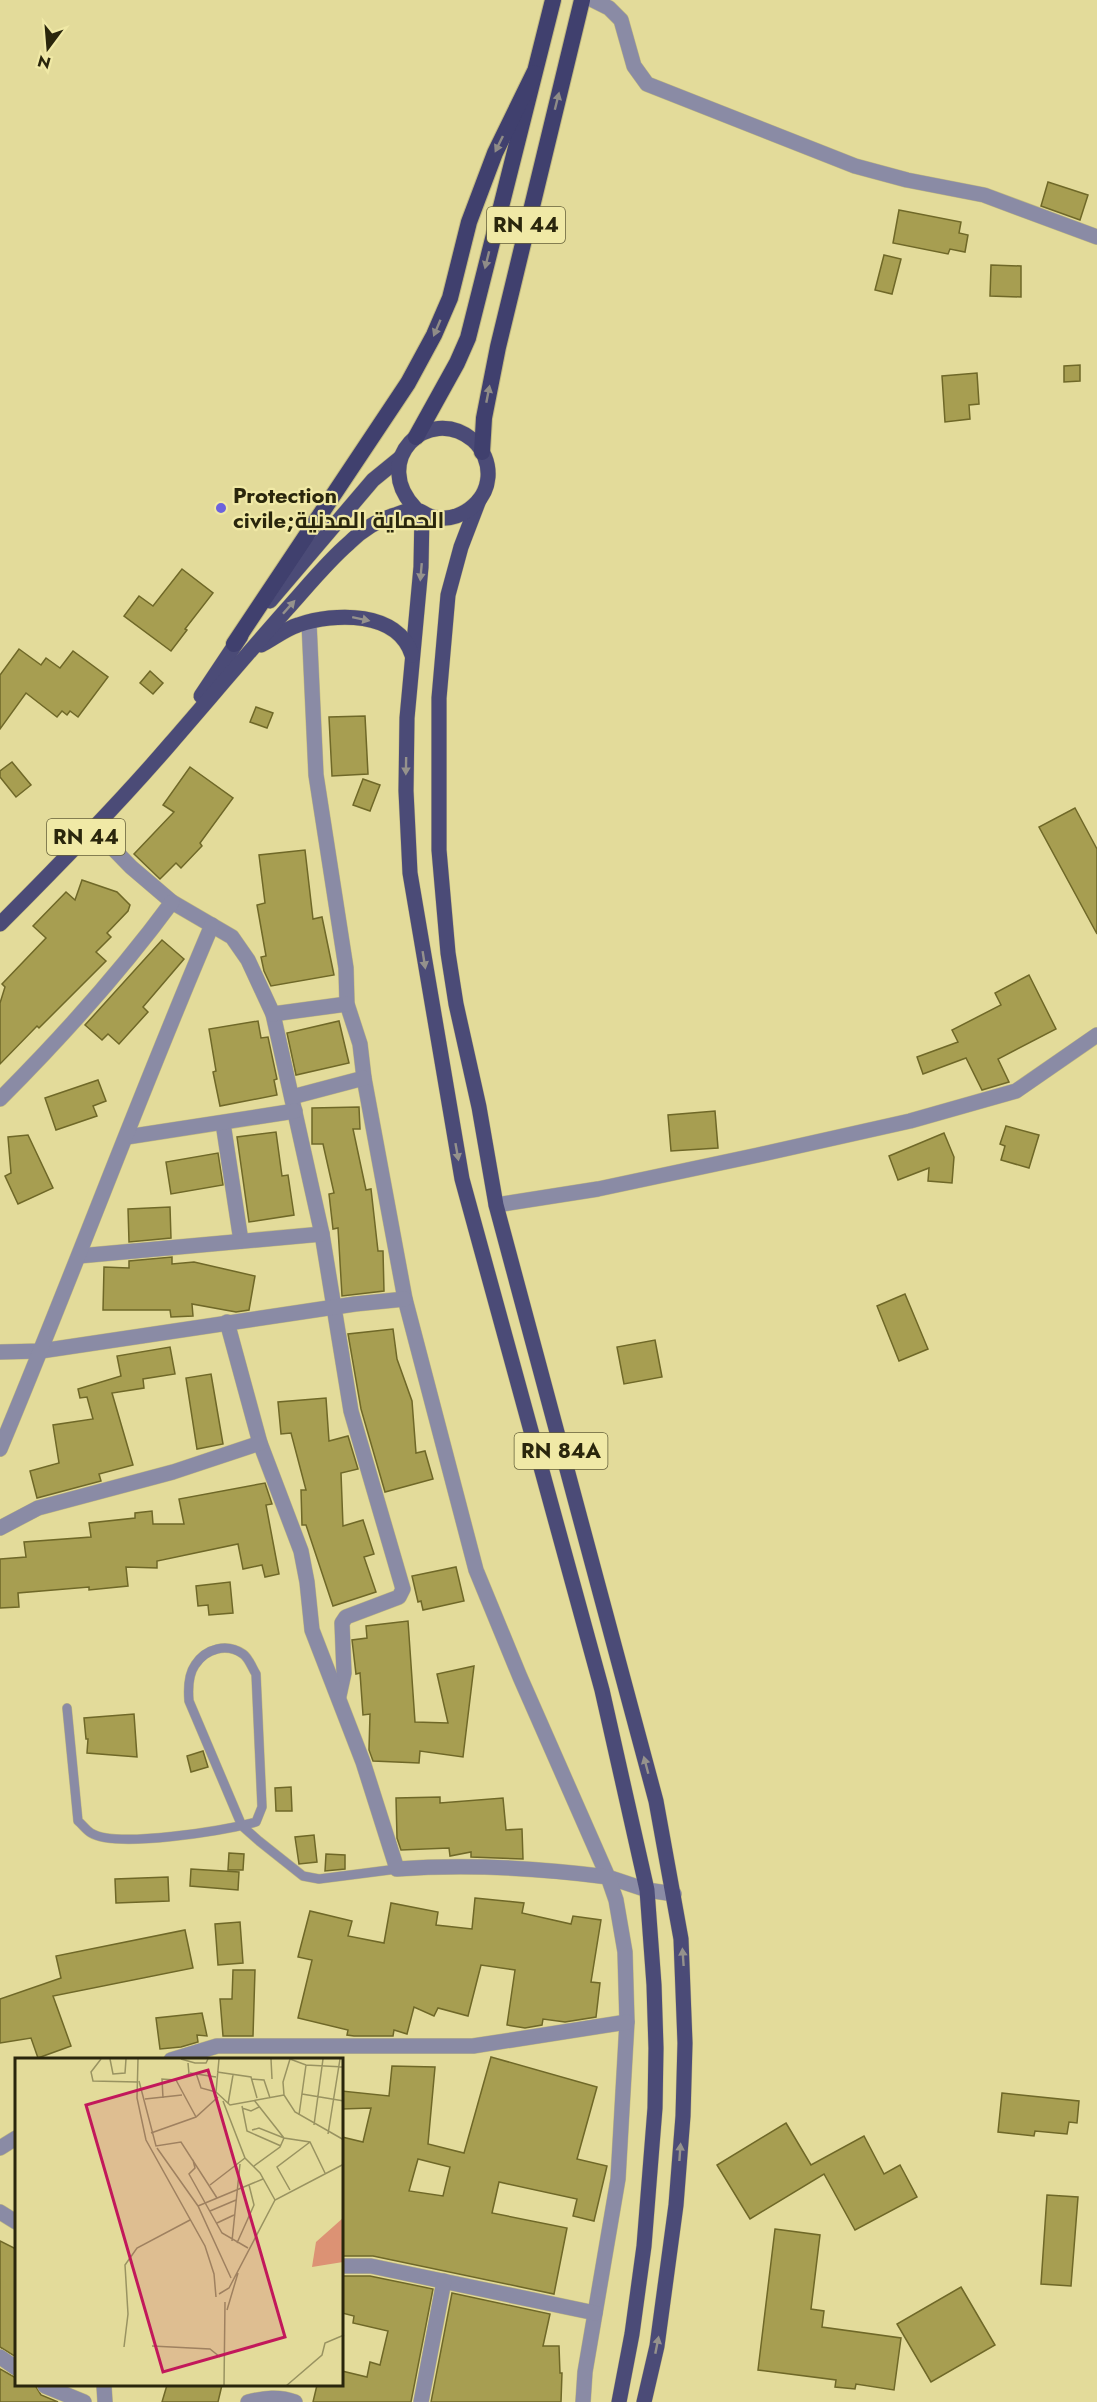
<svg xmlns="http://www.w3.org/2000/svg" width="1097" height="2402" viewBox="0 0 1097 2402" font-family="Jost,Cairo,sans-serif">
<rect width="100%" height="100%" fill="#e3db9a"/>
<g fill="#a79e51" stroke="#6f6828" stroke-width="1.5" fill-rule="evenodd">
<path d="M 1048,182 L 1088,195 L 1080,220 L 1041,206 Z"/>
<path d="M 899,210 L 961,222 L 959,233 L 968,235 L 965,252 L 950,249 L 948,254 L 893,243 Z"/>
<path d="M 884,255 L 901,259 L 892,294 L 875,290 Z"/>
<path d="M 991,265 L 1021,266 L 1021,297 L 990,296 Z"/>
<path d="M 1080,365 L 1080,381 L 1064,382 L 1064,366 Z"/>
<path d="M 977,373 L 979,404 L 969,405 L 970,419 L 945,422 L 942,376 Z"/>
<path d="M 182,569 L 213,593 L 185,629 L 187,630 L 171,651 L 124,616 L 139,596 L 153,606 Z"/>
<path d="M 19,649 L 41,665 L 46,658 L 60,668 L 73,651 L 108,677 L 78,717 L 70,711 L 67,715 L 62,711 L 57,717 L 26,693 L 0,729 L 0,675 Z"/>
<path d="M 150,671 L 163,683 L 153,694 L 140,683 Z"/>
<path d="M 256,707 L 273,713 L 267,728 L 250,722 Z"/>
<path d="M 365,716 L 368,774 L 332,776 L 329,717 Z"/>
<path d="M 12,762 L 31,785 L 16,797 L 0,777 L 0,771 Z"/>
<path d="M 190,767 L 233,798 L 200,843 L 202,846 L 181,868 L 176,863 L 160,879 L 134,854 L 174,812 L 163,805 Z"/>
<path d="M 363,779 L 380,785 L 370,811 L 353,805 Z"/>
<path d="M 1075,808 L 1097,849 L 1097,934 L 1039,827 Z"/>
<path d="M 305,850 L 313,919 L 322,917 L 334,975 L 271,986 L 264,971 L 261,957 L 266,956 L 257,905 L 265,903 L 259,855 Z"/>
<path d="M 82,880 L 117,892 L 130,905 L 128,911 L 107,933 L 111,937 L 96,952 L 106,961 L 39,1028 L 37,1026 L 0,1064 L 0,1003 L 5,987 L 2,984 L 46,938 L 33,926 L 66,892 L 75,900 Z"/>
<path d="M 162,940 L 184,959 L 143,1007 L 148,1012 L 119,1044 L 108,1034 L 102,1040 L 85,1025 Z"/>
<path d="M 1029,975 L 1056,1029 L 998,1059 L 1009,1082 L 982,1090 L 966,1058 L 923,1074 L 917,1057 L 958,1042 L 952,1030 L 1001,1005 L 995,993 Z"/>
<path d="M 258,1021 L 261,1038 L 268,1037 L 277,1079 L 274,1080 L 277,1095 L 220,1106 L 213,1072 L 216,1071 L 209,1029 Z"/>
<path d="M 339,1021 L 349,1063 L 296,1075 L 287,1033 Z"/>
<path d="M 98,1080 L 106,1101 L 93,1106 L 97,1116 L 56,1130 L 45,1098 Z"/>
<path d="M 359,1107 L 360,1129 L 353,1129 L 366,1190 L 371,1189 L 378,1251 L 383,1251 L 384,1291 L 342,1296 L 338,1228 L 333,1229 L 329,1194 L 334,1193 L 323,1144 L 312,1144 L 312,1108 Z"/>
<path d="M 715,1111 L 718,1148 L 671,1151 L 668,1115 Z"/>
<path d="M 1006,1126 L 1039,1135 L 1029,1168 L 1001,1160 L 1005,1146 L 1000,1144 Z"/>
<path d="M 276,1132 L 282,1176 L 288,1175 L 294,1215 L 249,1222 L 237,1137 Z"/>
<path d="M 944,1133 L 954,1157 L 952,1183 L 928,1181 L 929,1168 L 898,1180 L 889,1156 Z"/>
<path d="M 28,1135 L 53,1188 L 18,1204 L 5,1176 L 11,1173 L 8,1137 Z"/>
<path d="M 218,1153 L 223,1185 L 171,1194 L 166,1162 Z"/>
<path d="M 170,1207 L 171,1238 L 129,1242 L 128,1209 Z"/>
<path d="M 172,1257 L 172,1264 L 194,1262 L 255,1276 L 249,1310 L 236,1312 L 192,1304 L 193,1316 L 171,1317 L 170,1310 L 103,1310 L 104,1267 L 129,1268 L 129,1261 Z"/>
<path d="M 905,1294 L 928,1349 L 899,1361 L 877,1306 Z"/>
<path d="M 393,1329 L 397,1359 L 412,1401 L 416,1453 L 425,1451 L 433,1479 L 385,1492 L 361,1409 L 348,1334 Z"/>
<path d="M 655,1340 L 662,1377 L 624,1384 L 617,1347 Z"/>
<path d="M 170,1347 L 175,1374 L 143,1379 L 144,1388 L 112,1393 L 133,1465 L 99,1474 L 101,1481 L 37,1498 L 30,1471 L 59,1463 L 53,1425 L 93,1419 L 87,1397 L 80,1398 L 78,1389 L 121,1376 L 117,1356 Z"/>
<path d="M 211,1374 L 223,1444 L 197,1449 L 186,1378 Z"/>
<path d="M 326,1398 L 329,1441 L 348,1436 L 358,1469 L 341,1473 L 343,1526 L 363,1520 L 374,1554 L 364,1557 L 376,1592 L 333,1606 L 306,1525 L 302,1525 L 301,1490 L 306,1490 L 291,1433 L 281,1434 L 278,1402 Z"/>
<path d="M 265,1483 L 272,1504 L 266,1505 L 279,1574 L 265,1577 L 262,1565 L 243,1569 L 238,1544 L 157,1561 L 157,1568 L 126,1567 L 128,1586 L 89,1590 L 89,1587 L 18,1593 L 19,1607 L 0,1608 L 0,1559 L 26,1557 L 24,1542 L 91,1537 L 89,1523 L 135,1518 L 135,1513 L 152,1511 L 153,1524 L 184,1524 L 179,1499 Z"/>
<path d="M 456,1567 L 464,1601 L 423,1610 L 421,1601 L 418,1602 L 412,1576 Z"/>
<path d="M 230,1582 L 233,1613 L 209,1615 L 208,1605 L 198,1606 L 196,1586 Z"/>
<path d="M 408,1621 L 415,1722 L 448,1723 L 437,1674 L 474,1666 L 463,1757 L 420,1751 L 419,1763 L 373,1761 L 369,1750 L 370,1714 L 363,1715 L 360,1673 L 356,1674 L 352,1640 L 367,1638 L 366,1626 Z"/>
<path d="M 134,1714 L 137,1757 L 87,1753 L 88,1739 L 86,1739 L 84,1718 Z"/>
<path d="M 203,1751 L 208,1767 L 191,1772 L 187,1756 Z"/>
<path d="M 291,1787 L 292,1811 L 276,1811 L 275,1788 Z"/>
<path d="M 440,1797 L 440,1803 L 503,1798 L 506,1830 L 522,1829 L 523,1859 L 471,1857 L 471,1852 L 450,1856 L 449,1848 L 401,1850 L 397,1838 L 396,1798 Z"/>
<path d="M 314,1835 L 317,1862 L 299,1864 L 295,1837 Z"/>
<path d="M 229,1853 L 244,1854 L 243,1870 L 228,1870 Z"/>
<path d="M 326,1854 L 345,1855 L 345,1869 L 325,1871 Z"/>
<path d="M 191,1869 L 239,1872 L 238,1890 L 190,1886 Z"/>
<path d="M 168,1877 L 169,1901 L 116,1903 L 115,1879 Z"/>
<path d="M 475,1898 L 524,1903 L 522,1913 L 571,1924 L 573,1916 L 601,1920 L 591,1982 L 600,1983 L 596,2017 L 565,2022 L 543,2019 L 542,2025 L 525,2028 L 507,2025 L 515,1970 L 481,1965 L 468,2016 L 438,2008 L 434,2016 L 414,2007 L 407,2034 L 394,2030 L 393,2036 L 354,2036 L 347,2035 L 348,2030 L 298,2018 L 312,1960 L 298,1957 L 310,1911 L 352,1921 L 348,1936 L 384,1943 L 391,1903 L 438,1912 L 436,1925 L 472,1929 Z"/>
<path d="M 240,1922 L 243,1963 L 218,1965 L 215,1924 Z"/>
<path d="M 185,1930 L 193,1968 L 53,1996 L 71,2046 L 38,2058 L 31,2038 L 0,2043 L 0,1999 L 61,1978 L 56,1956 Z"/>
<path d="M 233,1970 L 255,1970 L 253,2036 L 223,2036 L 220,1999 L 232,1999 Z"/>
<path d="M 202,2013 L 207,2036 L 197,2035 L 198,2042 L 181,2047 L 160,2049 L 156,2018 Z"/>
<path d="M 491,2057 L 597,2087 L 577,2159 L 607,2166 L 594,2221 L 573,2216 L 577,2199 L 499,2182 L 492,2213 L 567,2228 L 554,2294 L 373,2256 L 342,2256 L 342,2137 L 363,2142 L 371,2108 L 342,2109 L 342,2091 L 389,2096 L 392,2066 L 435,2067 L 428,2144 L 464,2153 ZM 418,2159 L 450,2167 L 443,2196 L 409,2191 Z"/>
<path d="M 1002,2093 L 1079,2101 L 1077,2123 L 1069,2122 L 1067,2134 L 1035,2131 L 1034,2136 L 998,2132 Z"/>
<path d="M 786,2123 L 811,2165 L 864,2136 L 884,2174 L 900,2165 L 917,2197 L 855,2230 L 824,2174 L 750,2219 L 717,2165 Z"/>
<path d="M 1047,2195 L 1078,2197 L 1071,2286 L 1041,2284 Z"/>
<path d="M 775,2229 L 820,2235 L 811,2309 L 824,2311 L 822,2327 L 901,2338 L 894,2390 L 856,2384 L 855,2389 L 835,2387 L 836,2380 L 758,2370 Z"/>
<path d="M 0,2241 L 16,2249 L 16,2357 L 0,2347 Z"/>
<path d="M 342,2276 L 370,2276 L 433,2289 L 411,2402 L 313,2402 L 317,2385 L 342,2385 L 342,2371 L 367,2377 L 370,2362 L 380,2365 L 388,2331 L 353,2323 L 354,2316 L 342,2313 Z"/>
<path d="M 961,2287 L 995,2345 L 931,2382 L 897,2324 Z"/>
<path d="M 452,2293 L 550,2314 L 543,2346 L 559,2346 L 560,2373 L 562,2373 L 561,2402 L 431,2402 Z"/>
<path d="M 0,2369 L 16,2378 L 16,2385 L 35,2385 L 41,2395 L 58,2402 L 0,2402 Z"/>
<path d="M 167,2385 L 222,2385 L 218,2402 L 162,2402 Z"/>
</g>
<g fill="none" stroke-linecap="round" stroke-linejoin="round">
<defs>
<path id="service" d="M 67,1708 L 78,1821 C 82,1824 86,1830 91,1833 C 117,1849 225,1830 256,1822 L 262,1807 L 256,1674 C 252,1668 249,1658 243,1654 C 227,1643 206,1648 195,1665 C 188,1675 188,1689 189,1701 L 242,1826 L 259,1841 L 303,1876 L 319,1879 L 397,1869"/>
<g id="minor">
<path d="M 593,0 L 609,8 L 621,20 L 634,66 L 647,84 L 855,166 L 907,180 L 984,195 L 1097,237"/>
<path d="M 309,623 L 316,775 L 346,968 L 347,1004 L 360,1044 L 364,1078 L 405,1299 L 476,1570 L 520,1677 L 608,1877 L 647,1890 L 674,1894"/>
<path d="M 94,829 L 131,867 L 172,902 L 232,937 L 248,960 L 273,1014 L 322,1234 L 351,1411 L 403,1589 L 399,1597 L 346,1617 L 342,1623 L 344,1673 L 339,1696"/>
<path d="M 273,1014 L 347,1004"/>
<path d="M 292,1097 L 364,1078"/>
<path d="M 0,1099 C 63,1036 119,974 172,902"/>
<path d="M 223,1123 L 241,1241"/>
<path d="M 127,1137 L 295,1111"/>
<path d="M 496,1205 L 598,1189 L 758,1155 L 910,1121 L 1016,1091 L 1097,1035"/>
<path d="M 79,1256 L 322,1234"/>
<path d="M 227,1322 L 260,1443 L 301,1551 L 307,1582 L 312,1630 L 363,1762 L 397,1869 C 467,1864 539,1868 608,1877 L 616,1900 L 625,1952 L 627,2022 L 618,2179 L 585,2372 L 583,2402"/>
<path d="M 0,1352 L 41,1351 L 355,1304 L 405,1299"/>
<path d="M 0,1449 C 73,1275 138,1098 212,925"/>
<path d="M 0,1528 L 38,1508 L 173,1472 L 260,1443"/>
<path d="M 171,2060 L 217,2046 L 473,2046 L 627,2022"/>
<path d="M 0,2148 L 16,2138"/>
<path d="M 0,2212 L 16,2222"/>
<path d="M 342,2266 L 371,2266 L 595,2313"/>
<path d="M 0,2357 L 16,2368"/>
<path d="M 45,2386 L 84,2402"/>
<path d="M 104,2386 L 105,2402"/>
<path d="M 248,2402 C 264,2398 279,2396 295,2402"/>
<path d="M 421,2402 L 444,2281"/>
</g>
<g id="primary">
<path d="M 479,500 L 461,547 L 448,595 L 439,698 L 439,850 L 448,953 L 456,1004 L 479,1107 L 496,1205 L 656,1801 L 681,1939 L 685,2043 L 683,2116 L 676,2205 L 657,2346 L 644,2402"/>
<path d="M 422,513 L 421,567 L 407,718 L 406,791 L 410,873 L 462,1179 L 602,1690 L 647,1890 L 654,1985 L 656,2048 L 655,2108 L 644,2246 L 632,2334 L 619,2402"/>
<path d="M 270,601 L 373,480 L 400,458"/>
<path d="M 261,645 C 273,639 285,629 298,625 C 335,612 398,611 412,655"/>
<path d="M 201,696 L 241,636"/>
<path d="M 0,924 C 59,865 117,806 171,743 C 210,698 248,653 287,609 C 307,587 326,563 349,543 C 361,531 378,520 395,515 C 400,513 411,508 417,510 C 422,511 427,516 433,517 C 459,523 486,503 488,477 C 489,463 483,449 473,440 C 428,403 369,461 416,509"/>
</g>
<g id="trunk">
<path d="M 416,437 L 457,363 L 468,338 L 553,0"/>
<path d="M 482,452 L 484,418 L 498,347 L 582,0"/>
<path d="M 234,644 L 408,383 L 434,335 L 450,298 L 469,222 L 495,153 L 534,73"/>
</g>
</defs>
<use href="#service" stroke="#c2ba80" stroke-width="10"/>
<use href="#minor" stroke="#c2ba80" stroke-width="16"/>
<use href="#primary" stroke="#c2ba80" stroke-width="16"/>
<use href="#trunk" stroke="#c2ba80" stroke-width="18"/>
<use href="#service" stroke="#8a8ba5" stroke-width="9"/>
<use href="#minor" stroke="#8a8ba5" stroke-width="15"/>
<use href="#primary" stroke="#4b4b77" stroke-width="15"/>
<use href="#trunk" stroke="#40406e" stroke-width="16"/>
</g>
<defs><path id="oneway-solid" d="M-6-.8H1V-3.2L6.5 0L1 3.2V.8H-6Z" transform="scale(1.5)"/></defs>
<g fill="#8f8c87">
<use href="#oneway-solid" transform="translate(557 101) rotate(-76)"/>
<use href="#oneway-solid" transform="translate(499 144) rotate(116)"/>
<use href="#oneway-solid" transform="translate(487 260) rotate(104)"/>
<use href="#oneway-solid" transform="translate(437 328) rotate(113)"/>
<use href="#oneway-solid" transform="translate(488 394) rotate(-79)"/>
</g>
<g fill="#95928c">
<use href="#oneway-solid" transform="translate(421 572) rotate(95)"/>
<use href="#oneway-solid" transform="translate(289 607) rotate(-48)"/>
<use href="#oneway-solid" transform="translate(361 619) rotate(12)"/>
<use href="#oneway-solid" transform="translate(406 766) rotate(91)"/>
<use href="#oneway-solid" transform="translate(424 960) rotate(81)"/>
<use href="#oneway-solid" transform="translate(457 1152) rotate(80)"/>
<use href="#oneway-solid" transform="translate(646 1765) rotate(-105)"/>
<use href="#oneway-solid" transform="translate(683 1957) rotate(-94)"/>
<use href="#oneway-solid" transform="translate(680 2152) rotate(-86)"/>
<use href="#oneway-solid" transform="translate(657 2345) rotate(-79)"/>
</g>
<circle fill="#6c63dd" stroke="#f0e9a6" stroke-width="2" cx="221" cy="508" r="6"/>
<g text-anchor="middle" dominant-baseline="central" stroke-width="4.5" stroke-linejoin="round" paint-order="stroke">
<g fill="#f0e9a6" stroke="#65603a" stroke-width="1.5">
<rect x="487" y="207" width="78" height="36" rx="4.5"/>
<rect x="47" y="819" width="78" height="36" rx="4.5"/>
<rect x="514.5" y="1433" width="93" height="36" rx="4.5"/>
</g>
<g font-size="21" font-weight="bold" fill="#2a260c">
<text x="526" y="225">RN 44</text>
<text x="86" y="837">RN 44</text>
<text x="561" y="1451">RN 84A</text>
</g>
<g font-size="22" font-weight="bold" fill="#2a260c" stroke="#f0e9a6" text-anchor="start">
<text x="233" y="495">Protection<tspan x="233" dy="25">civile;الحماية المدنية</tspan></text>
</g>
</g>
<g transform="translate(15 2058)">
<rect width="328" height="328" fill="#e3db9a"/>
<path d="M 328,160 L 328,204 L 297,209 L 301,184 Z" fill="#dc9274"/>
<path fill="none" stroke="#999361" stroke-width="1.5" d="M 86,1 L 76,14 L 78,23 L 122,24M 95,1 L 98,16 L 110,15 L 111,1M 123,1 L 122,40 L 131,82 L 190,188 L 199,216 L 201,239M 166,1 L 180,5 L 191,5 L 193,1M 204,1 L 201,34 L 215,47 L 269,37M 256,1 L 257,21M 329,9 L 291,7 L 275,1 L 268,24 L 269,37 L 280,54 L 329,82M 202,14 L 236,19 L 242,40M 175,15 L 201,19M 181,15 L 186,30 L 201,34M 237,21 L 249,22 L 255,40M 161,22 L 181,59M 124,23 L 141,88 L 166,84 L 202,140M 287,36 L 329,43M 148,40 L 147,21 L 161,22 L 174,16 L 173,5M 130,41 L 167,37M 239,42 L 269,80 L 295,84 L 310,115M 208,43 L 230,100 L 245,115 L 260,142M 213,46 L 218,17M 227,48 L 232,73 L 266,88M 227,50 L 236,53 L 244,49M 284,57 L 291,7M 299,67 L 308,1M 237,72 L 244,70 L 269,80M 136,75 L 181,59 L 203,39M 313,76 L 325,1M 142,90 L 183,148 L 216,220M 178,102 L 180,110 L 174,116 L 207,175 L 233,190M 239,108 L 265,89 L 269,80M 195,127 L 230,100M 275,132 L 262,109 L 295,84M 183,148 L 248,121M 195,153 L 221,142M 202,165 L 219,157M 217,183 L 225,106M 222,185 L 239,147 L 234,127M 204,236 L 214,230 L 260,142 L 329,106M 212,252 L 223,215M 137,288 L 195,291 L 205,299M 109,289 L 113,256 L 110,207 L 122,190 L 175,162M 209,328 L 210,244M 271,328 L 307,297 L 310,285 L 329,277"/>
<path fill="#c2185b" fill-opacity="0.15" stroke="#c2185b" stroke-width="3" d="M 193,12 L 270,279 L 148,314 L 71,47 Z"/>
<rect width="328" height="328" fill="none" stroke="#2a260c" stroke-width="3"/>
</g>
<g transform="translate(48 48) rotate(196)" stroke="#f0e9a6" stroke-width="4.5" paint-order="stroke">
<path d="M0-4.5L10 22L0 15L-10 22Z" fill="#2a260c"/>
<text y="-9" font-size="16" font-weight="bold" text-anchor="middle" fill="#2a260c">N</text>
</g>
</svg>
